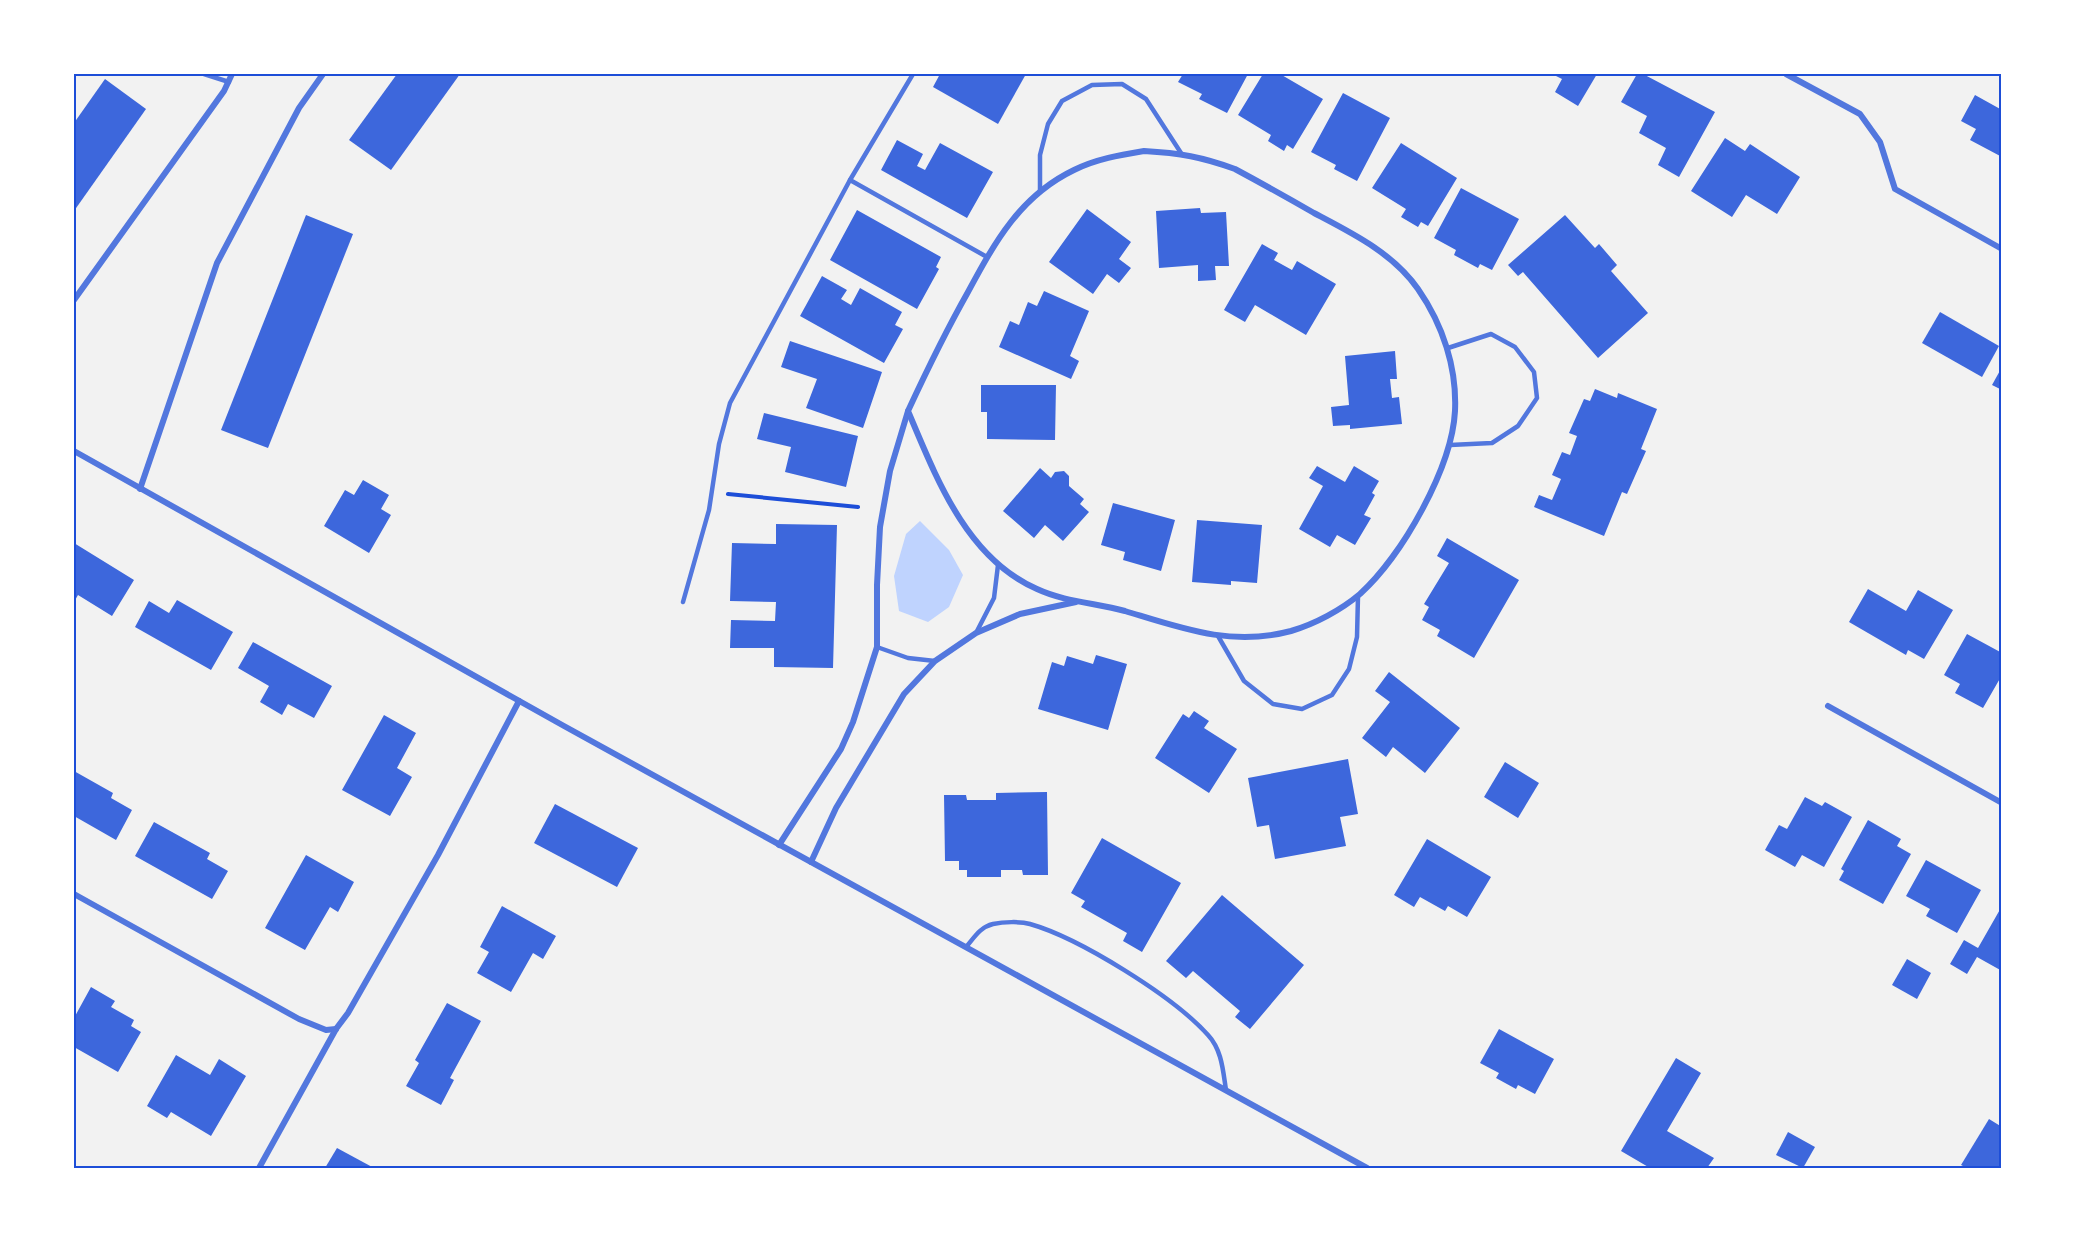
<svg xmlns="http://www.w3.org/2000/svg" width="2075" height="1242" viewBox="0 0 2075 1242" font-family="'Fira Sans Condensed',sans-serif">
<rect width="100%" height="100%" fill="#f2f2f2"/>
<path fill="#bfd3fe" d="M 920,521 L 949,550 L 963,575 L 949,607 L 928,622 L 899,611 L 894,576 L 906,534 Z"/>
<g fill="#3d67dc">
<path d="M 397,74 L 460,74 L 391,170 L 349,140 Z"/>
<path d="M 940,74 L 1026,74 L 998,124 L 933,87 Z"/>
<path d="M 1183,74 L 1248,74 L 1227,113 L 1199,99 L 1202,94 L 1178,82 Z"/>
<path d="M 1263,74 L 1280,74 L 1323,99 L 1293,149 L 1287,145 L 1284,151 L 1268,141 L 1271,135 L 1238,115 Z"/>
<path d="M 1552,74 L 1597,74 L 1578,106 L 1555,92 L 1562,79 Z"/>
<path d="M 1637,74 L 1643,74 L 1715,112 L 1679,177 L 1658,165 L 1666,148 L 1639,133 L 1647,116 L 1621,102 Z"/>
<path d="M 105,79 L 146,109 L 74,211 L 74,123 Z"/>
<path d="M 1343,93 L 1390,118 L 1357,181 L 1334,169 L 1336,165 L 1311,152 Z"/>
<path d="M 1975,95 L 2002,110 L 2002,157 L 1970,140 L 1976,129 L 1961,121 Z"/>
<path d="M 1725,138 L 1745,151 L 1750,144 L 1800,177 L 1777,214 L 1746,195 L 1732,217 L 1691,191 Z"/>
<path d="M 897,140 L 923,154 L 917,166 L 925,170 L 940,143 L 993,172 L 967,218 L 881,170 Z"/>
<path d="M 1401,143 L 1457,178 L 1428,226 L 1421,222 L 1418,227 L 1401,217 L 1406,209 L 1372,188 Z"/>
<path d="M 1461,188 L 1519,219 L 1492,270 L 1480,264 L 1478,268 L 1454,255 L 1456,250 L 1434,238 Z"/>
<path d="M 1200,208 L 1201,213 L 1226,212 L 1229,266 L 1215,266 L 1216,280 L 1198,281 L 1198,265 L 1159,268 L 1156,211 Z"/>
<path d="M 1087,209 L 1131,242 L 1119,259 L 1131,268 L 1119,283 L 1107,274 L 1093,294 L 1049,262 Z"/>
<path d="M 857,210 L 941,257 L 936,267 L 939,269 L 917,309 L 830,260 Z"/>
<path d="M 306,215 L 353,234 L 268,448 L 221,430 Z"/>
<path d="M 1565,215 L 1595,248 L 1599,244 L 1617,265 L 1611,271 L 1648,313 L 1598,358 L 1523,272 L 1518,276 L 1508,265 Z"/>
<path d="M 1262,244 L 1278,253 L 1274,260 L 1292,270 L 1297,261 L 1336,284 L 1306,335 L 1255,305 L 1245,322 L 1224,310 Z"/>
<path d="M 822,276 L 847,290 L 841,299 L 851,305 L 860,288 L 902,312 L 895,325 L 903,329 L 884,363 L 800,316 Z"/>
<path d="M 1044,291 L 1089,311 L 1070,356 L 1079,361 L 1071,379 L 999,347 L 1010,321 L 1019,325 L 1028,302 L 1037,306 Z"/>
<path d="M 1940,312 L 1999,346 L 1982,377 L 1922,343 Z"/>
<path d="M 790,341 L 882,372 L 863,428 L 806,408 L 817,379 L 781,367 Z"/>
<path d="M 1395,351 L 1397,379 L 1390,379 L 1392,398 L 1399,397 L 1402,424 L 1350,429 L 1350,425 L 1333,426 L 1331,407 L 1349,405 L 1345,356 Z"/>
<path d="M 2002,367 L 2002,390 L 1992,385 Z"/>
<path d="M 981,385 L 1056,385 L 1055,440 L 987,439 L 987,412 L 981,412 Z"/>
<path d="M 1595,389 L 1617,398 L 1618,393 L 1657,409 L 1641,449 L 1646,451 L 1627,494 L 1622,492 L 1604,536 L 1534,507 L 1539,495 L 1552,500 L 1561,479 L 1552,475 L 1562,452 L 1570,455 L 1577,436 L 1569,433 L 1584,399 L 1590,401 Z"/>
<path d="M 764,413 L 858,436 L 846,487 L 785,472 L 791,447 L 757,439 Z"/>
<path d="M 1317,466 L 1345,482 L 1354,466 L 1379,481 L 1372,493 L 1375,495 L 1364,515 L 1371,518 L 1355,545 L 1337,535 L 1330,547 L 1299,529 L 1323,486 L 1309,478 Z"/>
<path d="M 1040,468 L 1051,478 L 1055,472 L 1064,471 L 1069,476 L 1069,486 L 1084,499 L 1080,504 L 1089,512 L 1063,541 L 1045,525 L 1034,538 L 1003,511 Z"/>
<path d="M 363,480 L 389,495 L 381,509 L 391,515 L 369,553 L 324,526 L 345,490 L 354,495 Z"/>
<path d="M 1113,503 L 1175,520 L 1161,571 L 1123,560 L 1125,552 L 1101,545 Z"/>
<path d="M 1197,520 L 1262,525 L 1257,583 L 1231,581 L 1231,585 L 1192,582 Z"/>
<path d="M 776,524 L 837,525 L 833,668 L 774,667 L 774,648 L 730,648 L 731,620 L 775,621 L 776,602 L 730,601 L 732,543 L 776,544 Z"/>
<path d="M 1447,538 L 1519,580 L 1474,658 L 1437,636 L 1440,630 L 1422,620 L 1429,607 L 1424,604 L 1449,563 L 1437,556 Z"/>
<path d="M 74,543 L 134,580 L 112,616 L 78,595 L 74,602 Z"/>
<path d="M 1868,589 L 1906,611 L 1918,590 L 1953,610 L 1924,659 L 1908,650 L 1906,655 L 1849,622 Z"/>
<path d="M 177,600 L 233,632 L 211,670 L 135,627 L 149,601 L 169,613 Z"/>
<path d="M 1967,634 L 2002,653 L 2002,675 L 1983,708 L 1955,693 L 1960,684 L 1944,675 Z"/>
<path d="M 253,642 L 332,686 L 314,718 L 288,704 L 282,715 L 260,702 L 269,686 L 238,668 Z"/>
<path d="M 1096,655 L 1127,664 L 1108,730 L 1038,709 L 1052,662 L 1064,666 L 1067,656 L 1093,664 Z"/>
<path d="M 1389,672 L 1460,728 L 1425,773 L 1393,747 L 1386,757 L 1362,738 L 1390,702 L 1375,691 Z"/>
<path d="M 1194,711 L 1209,721 L 1204,728 L 1237,749 L 1209,793 L 1155,758 L 1183,714 L 1189,718 Z"/>
<path d="M 384,715 L 416,733 L 397,768 L 412,777 L 390,816 L 342,790 Z"/>
<path d="M 1348,759 L 1358,814 L 1340,817 L 1346,846 L 1275,859 L 1269,825 L 1257,827 L 1248,778 Z"/>
<path d="M 1505,762 L 1539,783 L 1518,818 L 1484,797 Z"/>
<path d="M 74,771 L 113,793 L 111,798 L 132,810 L 116,840 L 74,816 Z"/>
<path d="M 1047,792 L 1048,875 L 1023,875 L 1022,870 L 1001,870 L 1001,877 L 967,877 L 967,870 L 959,870 L 959,861 L 945,861 L 944,795 L 966,795 L 967,800 L 996,800 L 996,793 Z"/>
<path d="M 1805,797 L 1822,806 L 1825,802 L 1852,817 L 1824,867 L 1802,855 L 1795,867 L 1765,850 L 1779,825 L 1787,829 Z"/>
<path d="M 555,804 L 638,848 L 617,887 L 534,843 Z"/>
<path d="M 1868,820 L 1901,839 L 1897,846 L 1911,854 L 1883,904 L 1839,880 L 1844,871 L 1841,869 Z"/>
<path d="M 154,822 L 210,853 L 207,859 L 228,871 L 212,899 L 135,856 Z"/>
<path d="M 1102,838 L 1181,883 L 1142,952 L 1123,941 L 1127,933 L 1081,907 L 1085,901 L 1071,893 Z"/>
<path d="M 1427,839 L 1491,877 L 1467,917 L 1448,906 L 1445,911 L 1420,897 L 1414,907 L 1394,895 Z"/>
<path d="M 306,855 L 354,882 L 338,912 L 330,907 L 305,950 L 265,928 Z"/>
<path d="M 1926,860 L 1981,890 L 1957,933 L 1926,916 L 1930,909 L 1906,896 Z"/>
<path d="M 1222,895 L 1304,965 L 1250,1029 L 1235,1017 L 1240,1011 L 1193,971 L 1186,978 L 1166,961 Z"/>
<path d="M 502,906 L 556,936 L 543,959 L 533,953 L 511,992 L 477,973 L 489,952 L 480,947 Z"/>
<path d="M 2002,906 L 2002,971 L 1977,957 L 1967,974 L 1950,964 L 1964,940 L 1978,948 Z"/>
<path d="M 1907,959 L 1931,973 L 1917,999 L 1892,985 Z"/>
<path d="M 91,987 L 115,1001 L 111,1007 L 134,1020 L 131,1026 L 141,1032 L 118,1072 L 74,1047 L 74,1018 Z"/>
<path d="M 447,1003 L 481,1021 L 450,1078 L 454,1080 L 441,1105 L 406,1086 L 419,1063 L 415,1060 Z"/>
<path d="M 1499,1029 L 1554,1059 L 1535,1094 L 1518,1085 L 1516,1089 L 1496,1078 L 1499,1073 L 1480,1063 Z"/>
<path d="M 176,1055 L 210,1075 L 219,1059 L 246,1076 L 211,1136 L 171,1112 L 167,1118 L 147,1106 Z"/>
<path d="M 1676,1058 L 1701,1073 L 1667,1131 L 1714,1158 L 1707,1168 L 1650,1168 L 1621,1151 Z"/>
<path d="M 1989,1119 L 2002,1127 L 2002,1168 L 1967,1168 L 1961,1165 Z"/>
<path d="M 1788,1132 L 1815,1147 L 1803,1168 L 1776,1155 Z"/>
<path d="M 337,1148 L 374,1168 L 325,1168 Z"/>
</g>
<g fill="none" stroke-linecap="round" stroke-linejoin="round">
<path stroke="#1d4ed8" stroke-width="4" d="M 728,494 L 858,507"/>
<g stroke="#5277de" stroke-width="4.5">
<path d="M 204,74 L 229,82"/>
<path d="M 850,180 L 987,257"/>
<path d="M 1040,191 L 1040,155 L 1048,124 L 1062,101 L 1092,85 L 1122,84 L 1146,99 L 1181,153"/>
<path d="M 1448,348 L 1491,334 L 1515,347 L 1534,372 L 1537,398 L 1518,426 L 1492,443 L 1450,445"/>
<path d="M 683,602 L 709,510 L 719,444 L 730,403 L 850,180 L 913,74"/>
<path d="M 976,633 L 994,598 L 998,565"/>
<path d="M 1218,636 L 1244,681 L 1273,704 L 1302,709 L 1332,695 L 1349,669 L 1357,637 L 1358,596"/>
<path d="M 877,647 L 908,658 L 935,661"/>
<path d="M 966,947 C 974,938 980,927 993,924 C 1003,922 1020,921 1030,924 C 1079,938 1173,996 1208,1035 C 1222,1050 1223,1071 1226,1090"/>
</g>
<g stroke="#5277de" stroke-width="6">
<path d="M 1786,74 L 1860,114 L 1880,142 L 1895,189 L 2002,249"/>
<path d="M 1144,151 C 1180,153 1202,157 1235,169 C 1261,183 1288,198 1314,213 C 1352,233 1393,253 1418,289 C 1443,325 1457,368 1455,411 C 1452,468 1402,556 1360,594 C 1341,610 1315,624 1291,631 C 1231,647 1181,628 1125,611 C 1096,603 1065,602 1037,589 C 966,558 936,477 908,411 C 927,370 946,331 968,292 C 995,242 1020,196 1074,170 C 1096,159 1120,155 1144,151 Z"/>
<path d="M 74,300 L 224,91 L 232,74"/>
<path d="M 74,451 L 564,726 L 1367,1168"/>
<path d="M 140,489 L 217,263 L 299,108 L 323,74"/>
<path d="M 1828,706 L 2002,803"/>
<path d="M 779,845 L 841,749 L 853,722 L 877,647 L 877,585 L 880,527 L 890,471 L 908,411"/>
<path d="M 811,862 L 836,808 L 904,694 L 935,661 L 976,633 L 1020,614 L 1076,602"/>
<path d="M 74,894 L 299,1019 L 326,1030 L 336,1029"/>
<path d="M 259,1168 L 336,1029 L 348,1013 L 438,855 L 519,701"/>
</g>
</g>
<rect width="2075" height="1242" fill="none" stroke="#ffffff" stroke-width="150"/>
<rect x="75" y="75" width="1925" height="1092" fill="none" stroke="#1d4ed8" stroke-width="2"/>
</svg>
